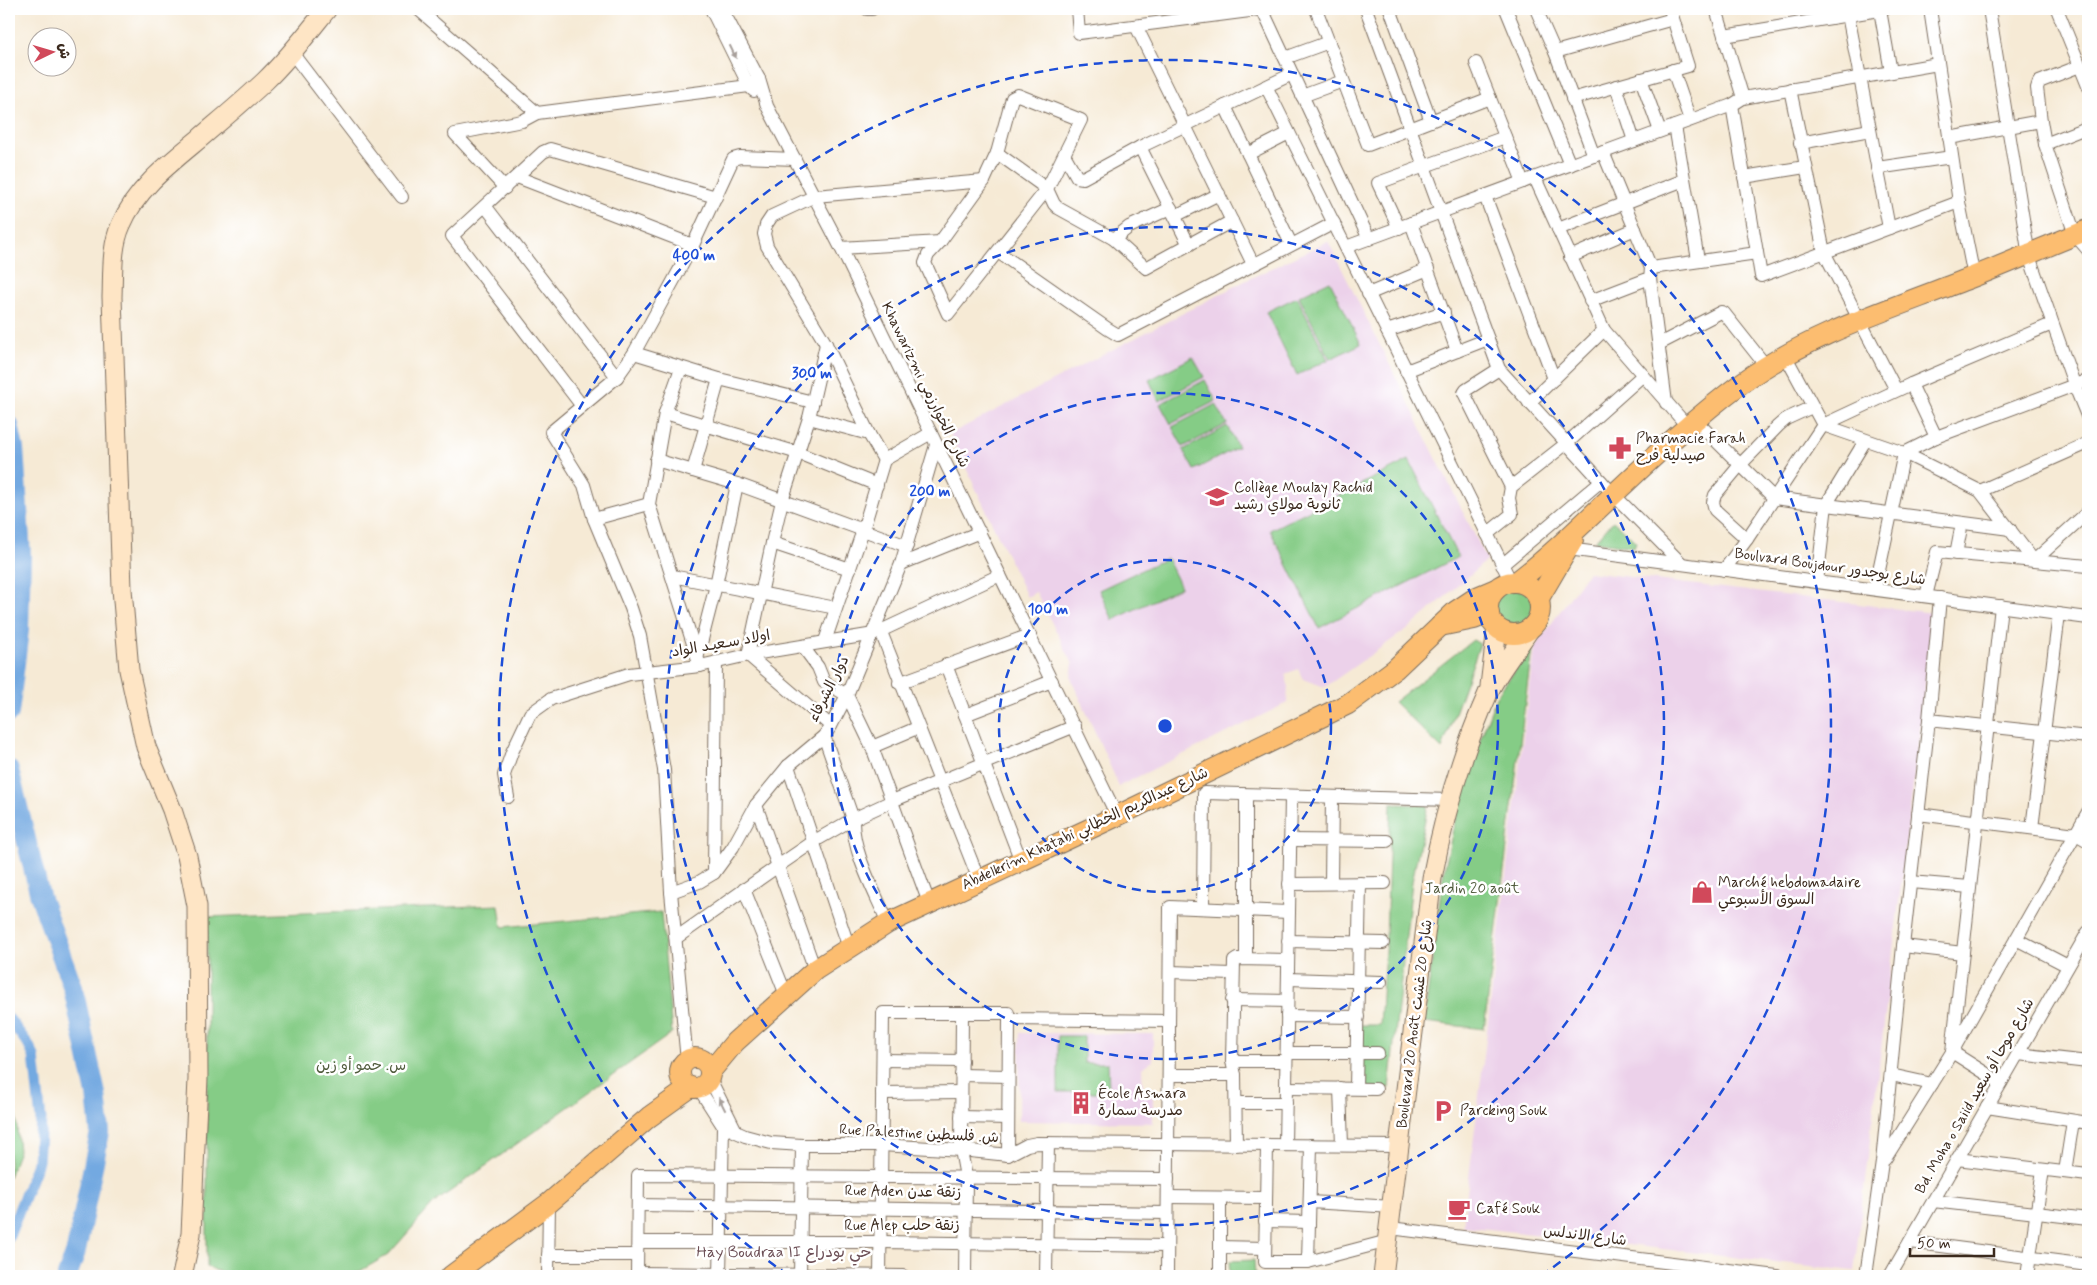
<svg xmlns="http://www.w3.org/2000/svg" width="2097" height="1285" viewBox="0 0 2097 1285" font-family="Mynerve,'Playpen Sans Arabic',sans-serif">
<rect width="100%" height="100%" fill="#fff"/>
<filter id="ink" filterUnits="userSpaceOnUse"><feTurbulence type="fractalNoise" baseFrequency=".02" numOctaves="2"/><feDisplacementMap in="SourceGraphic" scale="10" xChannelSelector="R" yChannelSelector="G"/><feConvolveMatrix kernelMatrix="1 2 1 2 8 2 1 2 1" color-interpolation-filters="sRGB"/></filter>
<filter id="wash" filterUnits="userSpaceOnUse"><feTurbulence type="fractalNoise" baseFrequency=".0096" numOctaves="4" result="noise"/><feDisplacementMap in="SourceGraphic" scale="20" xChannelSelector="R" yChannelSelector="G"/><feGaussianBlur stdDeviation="1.12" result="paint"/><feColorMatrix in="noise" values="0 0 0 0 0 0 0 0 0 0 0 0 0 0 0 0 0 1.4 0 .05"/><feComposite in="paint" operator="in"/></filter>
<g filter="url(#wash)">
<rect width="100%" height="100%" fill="#f6ead5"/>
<g fill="#ecd1ea">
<path d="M 1328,241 L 1487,560 L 1413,625 L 1325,687 L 1303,679 L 1298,669 L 1285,674 L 1288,684 L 1287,703 L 1119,786 L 1071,678 L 1073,664 L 1036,592 L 1027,597 L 950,434 L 1249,279 Z"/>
<path d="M 1588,572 L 1934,613 L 1854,1271 L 1463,1226 L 1534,648 Z"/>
<path d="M 1020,1033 L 1153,1034 L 1153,1061 L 1142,1068 L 1143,1088 L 1153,1098 L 1153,1123 L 1019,1121 Z"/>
</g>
<g fill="#85cc86" stroke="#607b52">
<path d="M 1330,281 L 1361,344 L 1330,359 L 1299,296 Z"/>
<path d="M 1297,297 L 1328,360 L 1297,375 L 1266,312 Z"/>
<path d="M 1193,357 L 1204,377 L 1159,401 L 1149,380 Z"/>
<path d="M 1205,380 L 1216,401 L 1171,424 L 1160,404 Z"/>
<path d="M 1216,404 L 1227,424 L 1183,447 L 1172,427 Z"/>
<path d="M 1227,426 L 1238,447 L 1194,470 L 1183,450 Z"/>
<path d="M 1409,460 L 1458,557 L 1319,628 L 1270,530 Z"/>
<path d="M 1613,521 L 1636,542 L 1634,547 L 1595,541 Z"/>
<path d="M 1167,558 L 1181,587 L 1113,620 L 1099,590 Z"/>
<circle cx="1514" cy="609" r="20"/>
<path d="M 1473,640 L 1480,644 L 1442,749 L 1394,702 Z"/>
<path d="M 1532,648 L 1484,1029 L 1424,1022 L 1443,876 L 1455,820 L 1476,750 L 1497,695 Z"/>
<path d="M 1391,804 L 1428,805 L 1412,882 L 1389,1088 L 1357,1087 L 1359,1025 L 1380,1025 L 1386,937 Z"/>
<path d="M 499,905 L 502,927 L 661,912 L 672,1033 L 434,1203 L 388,1255 L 353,1275 L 231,1276 L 207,1267 L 207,917 Z"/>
<path d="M 1058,1036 L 1084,1036 L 1084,1063 L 1108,1063 L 1109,1092 L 1058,1092 Z"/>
<path d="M 9,1056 L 11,1056 L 19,1151 L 9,1177 Z"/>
<path d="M 1254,1260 L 1255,1276 L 1230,1276 L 1229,1261 Z"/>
</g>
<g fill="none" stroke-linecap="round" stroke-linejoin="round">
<path stroke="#73a9e1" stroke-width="11" d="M 9,1019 L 28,1044 L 34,1056 L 41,1120 L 38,1161 L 9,1236"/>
<g stroke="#73a9e1" stroke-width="20">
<path d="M 9,425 L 14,448 L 21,555 L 19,630 L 9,713"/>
<path d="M 9,770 L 40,896 L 73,988 L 96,1094 L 100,1132 L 76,1251 L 67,1276"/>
</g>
</g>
</g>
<g filter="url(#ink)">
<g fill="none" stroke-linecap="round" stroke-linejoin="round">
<defs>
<g id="minor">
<path d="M 418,9 L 537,113"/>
<path d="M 711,9 L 749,86 L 754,91"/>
<path d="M 722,9 L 759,79 L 767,106 L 841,248 L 1117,816"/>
<path d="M 867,9 L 872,9"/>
<path d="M 1077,9 L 1079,33 L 1265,9"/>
<path d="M 1262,9 L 1369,239"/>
<path d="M 1316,9 L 1368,145 L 1490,98"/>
<path d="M 1366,9 L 1499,369 L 1613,494 L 1682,564"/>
<path d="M 1390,9 L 1431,121"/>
<path d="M 1506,9 L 1570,165"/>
<path d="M 1536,9 L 1555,52 L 1594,156"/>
<path d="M 1716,9 L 1743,98"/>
<path d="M 1930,9 L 1959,202 L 1974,277"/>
<path d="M 1989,9 L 2029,256 L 2074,384 L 2088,418"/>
<path d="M 2057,9 L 2088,86"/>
<path d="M 1880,10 L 1891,72"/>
<path d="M 1848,15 L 1889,228"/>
<path d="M 1136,26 L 1253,264"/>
<path d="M 1724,36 L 1885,9"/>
<path d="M 1555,52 L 1673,19"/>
<path d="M 292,53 L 402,197"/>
<path d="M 1285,58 L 1329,42"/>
<path d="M 1476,63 L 1523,182"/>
<path d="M 1673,70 L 1690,120"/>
<path d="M 1641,79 L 1660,131"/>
<path d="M 1266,86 L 1511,582"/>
<path d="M 1616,86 L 1634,141"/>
<path d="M 1790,89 L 1824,252 L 1896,390"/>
<path d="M 1302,96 L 1343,81"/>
<path d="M 1572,99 L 1688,66 L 1670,9"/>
<path d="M 1732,105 L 1761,276 L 1959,202"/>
<path d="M 1225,106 L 1291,244"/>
<path d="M 2041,121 L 2045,144 L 2075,235 L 2088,250"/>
<path d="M 1675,126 L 1698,260"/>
<path d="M 1949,138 L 2041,121 L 2037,88 L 2039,82 L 2080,66"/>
<path d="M 1800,143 L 1870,130"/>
<path d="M 2045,144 L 2088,127"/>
<path d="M 1140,147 L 1189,245"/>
<path d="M 1603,152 L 1651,268 L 1650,278 L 1666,403"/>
<path d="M 997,153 L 1012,98 L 1018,95 L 1081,120 L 1047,189 L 1054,204 L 1058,208 L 1114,239 L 1129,227 L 1171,208"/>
<path d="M 1248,154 L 1289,133"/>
<path d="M 1065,156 L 1077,177 L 1083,178 L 1140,147 L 1292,74"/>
<path d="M 1877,168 L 1952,157"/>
<path d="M 517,177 L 693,245"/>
<path d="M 1744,177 L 1805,167"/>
<path d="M 1535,178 L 1604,330 L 1688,427"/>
<path d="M 505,188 L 455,134 L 522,121 L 537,113 L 749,86 L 759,79"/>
<path d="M 1485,196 L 1554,379"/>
<path d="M 486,207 L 617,377"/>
<path d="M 1175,216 L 1219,194"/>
<path d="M 1411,223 L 1457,351"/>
<path d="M 1399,228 L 1378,183 L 1505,137"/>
<path d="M 1558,229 L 1684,180"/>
<path d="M 1114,239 L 1146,268 L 1232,221"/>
<path d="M 940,242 L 928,255 L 925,263 L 948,314 L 1047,189 L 997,153 L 984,181"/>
<path d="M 1346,247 L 1732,105 L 1743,98 L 1938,64"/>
<path d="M 841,248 L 940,242 L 984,181 L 815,196 L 772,216 L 766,225 L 764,234 L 767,246 L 826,344 L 869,434 L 884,460"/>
<path d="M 998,252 L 1108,329 L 1118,335 L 1334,223"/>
<path d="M 1570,257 L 1635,229"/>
<path d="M 1651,268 L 1757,253"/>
<path d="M 1368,294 L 1428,269"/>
<path d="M 1590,301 L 1650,278"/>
<path d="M 1387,331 L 1444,312"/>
<path d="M 826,344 L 809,418 L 782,501 L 772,543 L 748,655 L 831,726"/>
<path d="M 1659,344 L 1721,312 L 1724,313 L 1766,366"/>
<path d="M 634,353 L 719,379 L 813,402"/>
<path d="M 1785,355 L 1823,425 L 1904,453 L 1980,491 L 2034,561 L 2088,512"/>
<path d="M 681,368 L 665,413 L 649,504 L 700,666"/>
<path d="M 1499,369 L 1466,390 L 1464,393 L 1511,487"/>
<path d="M 1406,371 L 1488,339"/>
<path d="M 1911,384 L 1936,437"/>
<path d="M 1529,403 L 1604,330"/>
<path d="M 582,406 L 452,236 L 543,152 L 550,149 L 716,197"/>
<path d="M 665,413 L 798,453 L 877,485"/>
<path d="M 809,418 L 869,434"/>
<path d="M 1696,421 L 1774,498 L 2010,529"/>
<path d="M 656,460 L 737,484 L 907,546"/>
<path d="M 693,471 L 719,379"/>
<path d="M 1980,491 L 2088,443"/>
<path d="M 594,519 L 649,504"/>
<path d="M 1487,534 L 1512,514 L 1509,498 L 1511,487 L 1567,443 L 1643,375"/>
<path d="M 1747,539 L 1715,510 L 1713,502 L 1715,495 L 1740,465 L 1778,426 L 1786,419 L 1812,407"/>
<path d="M 772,543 L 850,569"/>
<path d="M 1568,549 L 2088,618"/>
<path d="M 1956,554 L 1962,523"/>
<path d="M 901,564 L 980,532"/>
<path d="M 1502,565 L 1601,481"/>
<path d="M 1724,570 L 1747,539 L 1823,425 L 1911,384 L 2052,324"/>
<path d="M 672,576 L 836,608"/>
<path d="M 1817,582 L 1826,505 L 1865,441"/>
<path d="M 1875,589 L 1904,453 L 1936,437 L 2088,380"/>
<path d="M 1926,596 L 1937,552 L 2088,566"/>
<path d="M 881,632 L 979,880"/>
<path d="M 825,641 L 863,530 L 884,460 L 931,433"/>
<path d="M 803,647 L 818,667 L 824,682 L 847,695 L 872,747 L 929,903"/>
<path d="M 698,655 L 716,585 L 737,484"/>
<path d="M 946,665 L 1021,861"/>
<path d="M 899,683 L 1030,635"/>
<path d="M 965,715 L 1052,681"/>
<path d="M 1929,720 L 2088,737"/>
<path d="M 824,736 L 853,819 C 852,852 875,892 888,923"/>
<path d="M 872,747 L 917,728"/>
<path d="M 788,766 L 849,948"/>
<path d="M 1246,795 L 1246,959"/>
<path d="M 508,797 L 504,775 L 512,752 L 530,714 L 551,699 L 629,674 L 700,666 L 748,655 L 874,634 L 1000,575"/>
<path d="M 756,805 L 815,970"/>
<path d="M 1918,814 L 2076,834 L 2088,841"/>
<path d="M 2032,828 L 2059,614"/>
<path d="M 1290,840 L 1387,841"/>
<path d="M 714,873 L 716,662"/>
<path d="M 1910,882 L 1970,887"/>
<path d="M 1331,883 L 1332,797"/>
<path d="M 1289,884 L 1385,883"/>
<path d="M 744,889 L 786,995"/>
<path d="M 671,892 L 699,882 L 714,873 L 733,847 L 756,805 L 788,766 L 824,736 L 831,726 L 847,695 L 901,564 L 936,445"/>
<path d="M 1203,908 L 1204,793 L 1450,800"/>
<path d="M 676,938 L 778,866 L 813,842 L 853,819 L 892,801 L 1075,726"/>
<path d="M 2016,939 L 2068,966"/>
<path d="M 1288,941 L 1383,943"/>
<path d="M 1903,946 L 1963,953"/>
<path d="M 1170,972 L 1233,974"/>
<path d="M 1288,979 L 1381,982"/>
<path d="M 1232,1000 L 1287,1001"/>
<path d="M 962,1013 L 961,1150 L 966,1177 L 965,1276"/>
<path d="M 1287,1016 L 1358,1017"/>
<path d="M 1287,1053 L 1378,1053"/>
<path d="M 2018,1054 L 2088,1062"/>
<path d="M 883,1060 L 962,1061"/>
<path d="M 687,1061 L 671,892 L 664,770 L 640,636 L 631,608 L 594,519 L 584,485 L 551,432 L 617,377 L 634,353 L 693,245 L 733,159 L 740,157 L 795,159"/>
<path d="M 1232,1061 L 1286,1061"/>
<path d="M 961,1075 L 1008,1076"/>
<path d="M 1169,1075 L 1235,1075"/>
<path d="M 1891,1075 L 1932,1084"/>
<path d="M 709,1077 L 736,1131"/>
<path d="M 2001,1083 L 1952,1052 L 2001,606"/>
<path d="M 698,1087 L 723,1126 L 745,1136 L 771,1143 L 802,1145 L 882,1145 L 961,1150 L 1008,1155 L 1027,1145 L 1037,1143 L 1400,1146"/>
<path d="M 1286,1088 L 1376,1089"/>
<path d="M 1340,1088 L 1342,1145"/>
<path d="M 1356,1088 L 1360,883"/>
<path d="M 882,1093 L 961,1092"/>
<path d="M 1236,1103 L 1286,1103"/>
<path d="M 1987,1107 L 2088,1123"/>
<path d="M 961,1117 L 1008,1118"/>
<path d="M 1236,1145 L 1235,1075 L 1232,1061 L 1234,961 L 1237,959 L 1288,960"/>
<path d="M 1267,1145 L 1265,1262 L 1308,1262 L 1388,1241"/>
<path d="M 1285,1145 L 1291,796"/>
<path d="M 1008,1155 L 1009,1019"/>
<path d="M 1885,1159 L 1952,1052 L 2088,812"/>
<path d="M 1957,1159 L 2088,1175"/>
<path d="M 2065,1172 L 2073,1121"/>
<path d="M 1168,1197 L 1266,1198"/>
<path d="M 1220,1198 L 1220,1276"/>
<path d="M 1933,1201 L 2088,1219"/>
<path d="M 1310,1202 L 1393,1207"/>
<path d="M 638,1205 L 1167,1213"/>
<path d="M 1265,1221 L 1309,1222"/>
<path d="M 1390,1228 L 1777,1276"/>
<path d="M 638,1242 L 881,1242 L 1167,1246"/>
<path d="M 1910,1242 L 2088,1265"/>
<path d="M 1220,1247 L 1265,1248"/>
<path d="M 548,1255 L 637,1255"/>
<path d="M 1308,1262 L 1311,1145"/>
<path d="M 637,1273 L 903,1276"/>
<path d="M 548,1276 L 549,1203"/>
<path d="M 637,1276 L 638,1175 L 1168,1179"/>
<path d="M 720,1276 L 723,1126"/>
<path d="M 800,1276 L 802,1145"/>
<path d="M 880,1276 L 883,1013 L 1008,1013 L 1009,1019 L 1169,1021"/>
<path d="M 1046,1276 L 1048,1143"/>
<path d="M 1167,1276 L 1170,907 L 1289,912"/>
<path d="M 1866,1276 L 1882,1162 L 1903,946 L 1929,720 L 1940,598"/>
<path d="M 1890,1276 L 2088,932"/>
<path d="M 2027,1276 L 2043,1170"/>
</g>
<g id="secondary">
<path d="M 1490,686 L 1497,628"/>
<path d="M 182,1276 L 191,1234 L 198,1079 L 197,906 L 187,856 L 172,810 L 146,747 L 129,670 L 122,589 L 112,297 C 113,274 111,247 121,225 C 136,189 170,163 199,139 C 221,120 244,101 265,81 C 288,59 307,34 327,9"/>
<path d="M 1383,1276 L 1432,878 C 1444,814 1463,750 1489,691 C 1499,670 1516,650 1529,630"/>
</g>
<g id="primary">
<circle cx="1514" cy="608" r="26"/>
<path d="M 1516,582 C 1550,557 1581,525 1612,496 C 1653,457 1697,416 1743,382 C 1808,335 1888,310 1962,281 C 2005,265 2046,246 2088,230"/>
<path d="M 1539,598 L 1573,540"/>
<path d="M 1440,626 L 1474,619 L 1489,613"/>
<circle cx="695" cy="1073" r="15"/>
<path d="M 710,1072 L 735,1042 L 815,970 L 888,923 L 1117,816 L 1348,704 L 1395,669 L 1456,611 L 1477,597 L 1496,589"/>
<path d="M 451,1276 L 549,1203 L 649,1117 L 691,1087"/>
</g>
</defs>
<use href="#minor" stroke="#7c6d5e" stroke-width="14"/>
<use href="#secondary" stroke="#7c6d5e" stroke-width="21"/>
<use href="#primary" stroke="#7c6d5e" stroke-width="22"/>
<use href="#minor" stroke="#fff" stroke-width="12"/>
<use href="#secondary" stroke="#fee5c5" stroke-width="19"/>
<use href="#primary" stroke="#fcbd6f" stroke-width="20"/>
</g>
<defs><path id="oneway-solid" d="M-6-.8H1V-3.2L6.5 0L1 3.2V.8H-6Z" transform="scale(1.25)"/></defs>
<g fill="#a79f9a">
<use href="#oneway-solid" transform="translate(733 52) rotate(64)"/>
<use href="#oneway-solid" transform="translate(722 1104) rotate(-117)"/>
</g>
</g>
<g fill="none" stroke="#1d4ed8" stroke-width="2.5" stroke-dasharray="9 6">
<circle cx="1165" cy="726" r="166"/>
<circle cx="1165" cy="726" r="333"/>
<circle cx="1165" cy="726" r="499"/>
<path d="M788 1275A666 666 0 1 1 1542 1275"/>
</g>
<defs>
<symbol id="pharmacy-bare" viewBox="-9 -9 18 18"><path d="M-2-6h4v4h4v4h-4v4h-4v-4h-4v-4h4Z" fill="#d1495b" stroke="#fff" stroke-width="2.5" paint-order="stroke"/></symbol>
<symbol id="school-bare" viewBox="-9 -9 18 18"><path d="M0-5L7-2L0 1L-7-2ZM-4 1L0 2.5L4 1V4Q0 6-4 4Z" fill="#d1495b" stroke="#fff" stroke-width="2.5" paint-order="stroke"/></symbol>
<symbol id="shop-bare" viewBox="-9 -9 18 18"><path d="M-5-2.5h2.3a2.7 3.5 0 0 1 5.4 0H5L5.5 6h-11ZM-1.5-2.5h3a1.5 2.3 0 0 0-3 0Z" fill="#d1495b" stroke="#fff" stroke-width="2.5" paint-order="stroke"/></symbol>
<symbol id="building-bare" viewBox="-9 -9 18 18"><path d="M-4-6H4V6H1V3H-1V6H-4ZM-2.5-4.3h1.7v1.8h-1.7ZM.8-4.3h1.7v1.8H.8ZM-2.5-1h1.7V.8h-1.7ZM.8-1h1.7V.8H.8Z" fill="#d1495b" stroke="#fff" stroke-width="2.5" paint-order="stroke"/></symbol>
<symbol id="parking-bare" viewBox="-9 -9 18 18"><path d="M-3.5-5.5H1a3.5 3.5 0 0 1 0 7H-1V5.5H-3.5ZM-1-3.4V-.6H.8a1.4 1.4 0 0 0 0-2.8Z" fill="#d1495b" stroke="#fff" stroke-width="2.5" paint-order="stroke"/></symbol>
<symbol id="cafe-bare" viewBox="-9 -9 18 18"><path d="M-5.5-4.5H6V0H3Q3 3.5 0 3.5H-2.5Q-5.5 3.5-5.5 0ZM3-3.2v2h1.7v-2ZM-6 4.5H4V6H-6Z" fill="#d1495b" stroke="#fff" stroke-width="2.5" paint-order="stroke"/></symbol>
</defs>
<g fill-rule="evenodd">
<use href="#pharmacy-bare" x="1604" y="432" width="32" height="32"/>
<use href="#school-bare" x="1201" y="481" width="32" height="32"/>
<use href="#shop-bare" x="1686" y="876" width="32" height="32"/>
<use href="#building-bare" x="1065" y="1087" width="32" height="32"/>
<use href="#parking-bare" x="1427" y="1095" width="32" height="32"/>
<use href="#cafe-bare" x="1443" y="1193" width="32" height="32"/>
</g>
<g text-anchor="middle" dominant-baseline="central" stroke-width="5" stroke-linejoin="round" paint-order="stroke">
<g font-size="15" fill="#3b2a1e" stroke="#fff">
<text transform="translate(925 385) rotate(64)">Khawarizmi شارع الخوارزمي</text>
<text transform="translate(1830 567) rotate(8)">Boulvard Boujdour شارع بوجدور</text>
<text transform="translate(721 644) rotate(-10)">اولاد سـعيـد الواد</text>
<text transform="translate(829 689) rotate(-63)">دوار الشرفاء</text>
<text transform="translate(1085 829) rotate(-25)">Abdelkrim Khatabi شارع عبدالكريم الخطابي</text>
<text transform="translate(1415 1024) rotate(-83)">Boulevard 20 Août شارع 20 غشت</text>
<text transform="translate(1975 1096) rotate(-60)">Bd. Moha o Saiid شارع موحا أو سعيد</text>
<text transform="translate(919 1134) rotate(3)">Rue Palestine ش. فلسطين</text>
<text transform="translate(903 1192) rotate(1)">Rue Aden زنقة عدن</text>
<text x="902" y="1226">Rue Alep زنقة حلب</text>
<text transform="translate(1585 1236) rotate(7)">شارع الاندلس</text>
</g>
<g font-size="15" fill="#3b2a1e" stroke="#fff" text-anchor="start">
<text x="1636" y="439">Pharmacie Farah<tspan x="1636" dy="17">صيدلية فرح</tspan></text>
<text x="1234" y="488">Collège Moulay Rachid<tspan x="1234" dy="17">ثانوية مولاي رشيد</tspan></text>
<text x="1718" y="883">Marché hebdomadaire<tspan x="1718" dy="17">السوق الأسبوعي</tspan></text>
<text x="1098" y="1094">École Asmara<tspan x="1098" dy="17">مدرسة سمارة</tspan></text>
<text x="1460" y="1111">Parcking Souk</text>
<text x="1476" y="1209">Café Souk</text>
</g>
<g font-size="15" fill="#515b3d" stroke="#fff">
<text x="1472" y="889">Jardin 20 août</text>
<text x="361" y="1066">س. حمو أو زين</text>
</g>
<g font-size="16" fill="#6c4e55" stroke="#fff">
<text x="784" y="1252">Hay Boudraa II حي بودراع</text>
</g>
</g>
<circle cx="1165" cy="726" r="8" fill="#1d4ed8" stroke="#fff" stroke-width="2.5"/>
<g font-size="15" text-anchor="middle" font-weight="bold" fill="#1d4ed8" stroke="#fff" stroke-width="5" stroke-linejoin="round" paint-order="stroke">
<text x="694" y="260">400 m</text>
<text x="812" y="378">300 m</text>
<text x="930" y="496">200 m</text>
<text x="1048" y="614">100 m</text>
</g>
<rect width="2097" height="1285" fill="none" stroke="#fff" stroke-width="30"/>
<g transform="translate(52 52) rotate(85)"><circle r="24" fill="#ffffff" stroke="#b1aaa5"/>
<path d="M0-4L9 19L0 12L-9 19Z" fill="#d1495b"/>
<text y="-8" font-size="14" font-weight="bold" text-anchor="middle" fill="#3b2a1e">ش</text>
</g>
<path d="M1910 1248v8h84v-8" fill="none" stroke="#3b2a1e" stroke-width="2.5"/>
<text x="1917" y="1248" font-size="15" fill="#3b2a1e" stroke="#ffffff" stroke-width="4" paint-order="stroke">50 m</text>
</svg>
